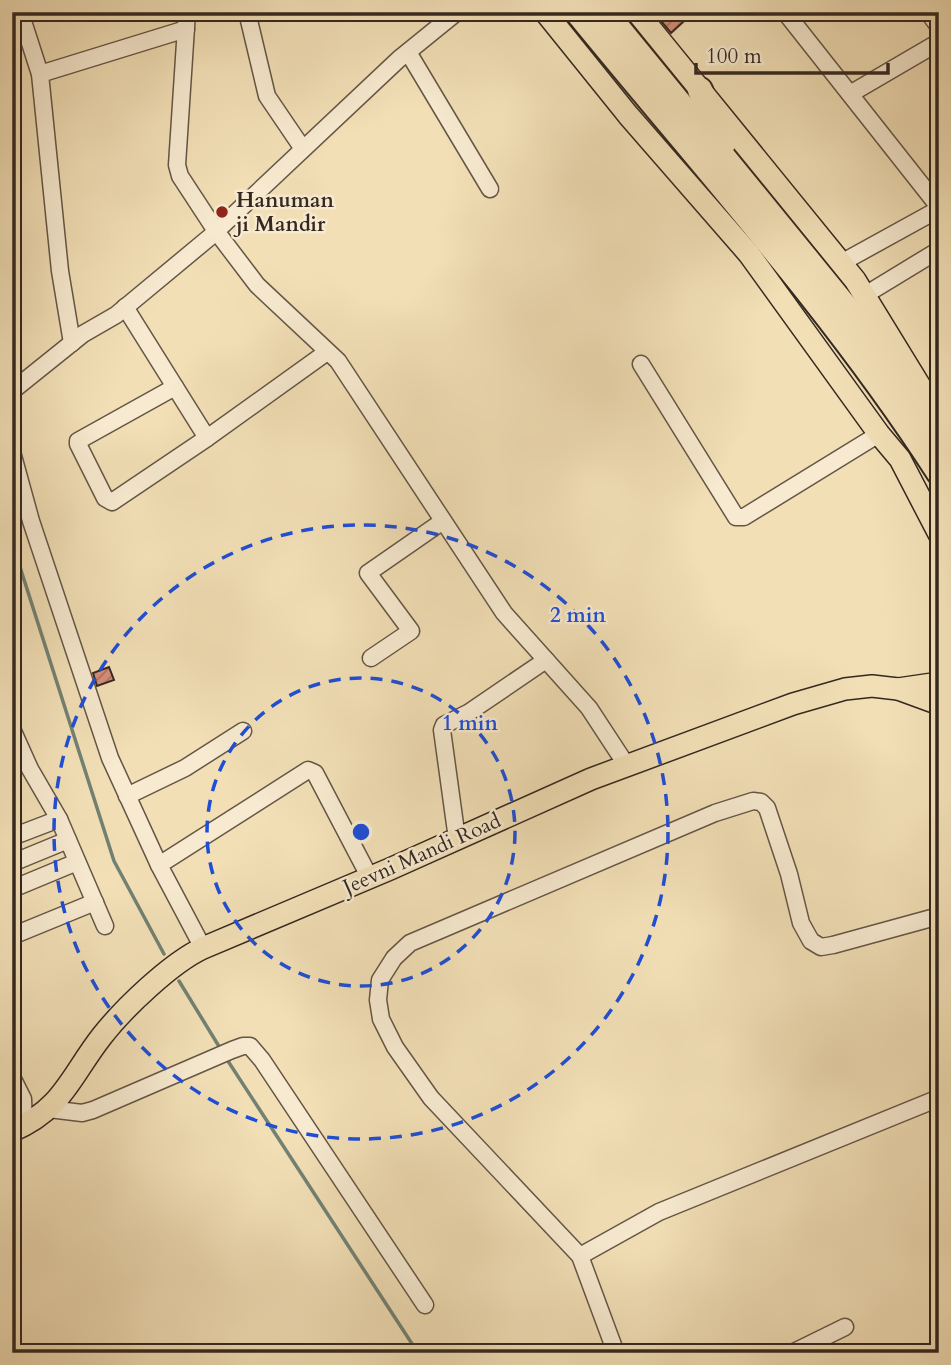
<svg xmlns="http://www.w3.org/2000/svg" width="951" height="1365" viewBox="0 0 951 1365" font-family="Cardo,serif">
<defs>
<pattern id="building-hatch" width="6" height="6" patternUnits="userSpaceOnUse" patternTransform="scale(1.75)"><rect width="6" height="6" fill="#d78e79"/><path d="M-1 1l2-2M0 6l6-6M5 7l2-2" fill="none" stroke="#af7463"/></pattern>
</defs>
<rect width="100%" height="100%" fill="#f2dfb6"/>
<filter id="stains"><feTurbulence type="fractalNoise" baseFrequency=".00286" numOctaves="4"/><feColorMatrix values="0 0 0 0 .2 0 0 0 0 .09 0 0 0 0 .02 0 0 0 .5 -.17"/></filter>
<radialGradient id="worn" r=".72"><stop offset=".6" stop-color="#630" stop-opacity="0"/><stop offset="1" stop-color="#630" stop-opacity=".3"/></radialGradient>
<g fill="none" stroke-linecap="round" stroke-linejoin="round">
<g stroke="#728172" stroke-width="3.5">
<path d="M 12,542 L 114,861 L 164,954"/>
<path d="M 179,981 L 220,1048"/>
<path d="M 226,1058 L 418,1353"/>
</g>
</g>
<g fill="url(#building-hatch)" stroke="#342820" stroke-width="2">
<path d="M 659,12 L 694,12 L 671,33 L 656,15 Z"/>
<path d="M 109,667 L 114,680 L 97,686 L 93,673 Z"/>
</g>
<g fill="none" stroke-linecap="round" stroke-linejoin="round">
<defs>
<g id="minor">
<path d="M 20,12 L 40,74 L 60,271 L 72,343"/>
<path d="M 187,12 L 177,165 L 180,176 L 216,231 L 257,285 L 338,361 L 504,613 L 589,708 L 627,766"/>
<path d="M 247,12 L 267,96 L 303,149"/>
<path d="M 785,12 L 939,207"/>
<path d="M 928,12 L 939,27"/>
<path d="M 408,52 L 490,189"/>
<path d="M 40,74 L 186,29"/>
<path d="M 850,94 L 939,42"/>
<path d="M 841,263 L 939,209"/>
<path d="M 865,295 L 939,250"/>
<path d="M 125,307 L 207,438 L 327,352"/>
<path d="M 641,364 L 736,517 L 744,517 L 879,434"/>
<path d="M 175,387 L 78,441 L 78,444 L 105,498 L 112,502 L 207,438"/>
<path d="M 12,391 L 83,334 L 116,315 L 210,237 L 399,59 L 457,12"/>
<path d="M 12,452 L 31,521 L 110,758 L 159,865"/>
<path d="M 371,658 L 411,631 L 368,573 L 443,521"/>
<path d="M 12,729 L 30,769 L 59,819 L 105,926"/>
<path d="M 127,796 L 185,768 L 243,731"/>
<path d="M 12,837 L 59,819"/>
<path d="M 457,839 L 442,730 L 444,725 L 468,713 L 546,660"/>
<path d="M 12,863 L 68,840"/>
<path d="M 12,889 L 77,862"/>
<path d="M 12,936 L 95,902"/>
<path d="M 203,948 L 159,865 L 308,770 L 315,773 L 370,878"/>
<path d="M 12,1077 L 23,1099 L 24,1126"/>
<path d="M 49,1109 L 82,1113 L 93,1110 L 232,1050 L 243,1046 L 250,1046 L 262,1060 L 425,1305"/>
<path d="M 580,1256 L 659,1212 L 939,1098"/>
<path d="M 616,1353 L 580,1256 L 431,1098 L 395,1047 L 381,1019 L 378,1000 L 380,980 L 394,958 L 410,943 L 715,813 L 753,801 L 761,802 L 767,808 L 789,874 L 801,923 L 811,941 L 821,947 L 833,945 L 939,916"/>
<path d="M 792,1353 L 845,1327"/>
</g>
<g id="major">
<path d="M 545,12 L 628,115 L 749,254 L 879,434 L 900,459 L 939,534"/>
<path d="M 637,12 L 855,280 L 939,417"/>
<path d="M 898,689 L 939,683"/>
<path d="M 12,1131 C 63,1109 70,1077 102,1036 C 124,1008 171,963 203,948 L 390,869 L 591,779 L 793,704 L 845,689 L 872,686 L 898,689 L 939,704"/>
</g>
<g id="highway">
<path d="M 577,12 C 700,163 833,309 939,473"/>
<path d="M 605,12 L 845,306 L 927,426"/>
<path d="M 700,90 L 723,144"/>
</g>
</defs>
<use href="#minor" stroke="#645646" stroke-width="19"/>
<use href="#major" stroke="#342820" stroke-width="24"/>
<use href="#highway" stroke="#342820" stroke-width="28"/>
<use href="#minor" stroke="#f7ead0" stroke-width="16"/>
<use href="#major" stroke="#f2dfb6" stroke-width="21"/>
<use href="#highway" stroke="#f2dfb6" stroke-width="24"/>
</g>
<g fill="none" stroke="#1d4ed8" stroke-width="3.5" stroke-dasharray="12 9">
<circle cx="361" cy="832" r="154"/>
<circle cx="361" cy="832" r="307"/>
</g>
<circle fill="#8f2418" stroke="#f7ead0" stroke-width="2.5" cx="222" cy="212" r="7"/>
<g text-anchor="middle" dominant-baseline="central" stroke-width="5" stroke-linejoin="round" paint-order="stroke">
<g font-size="21" font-weight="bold" fill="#342820" stroke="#f7ead0" text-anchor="start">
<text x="236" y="200">Hanuman<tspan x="236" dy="24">ji Mandir</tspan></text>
</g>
<g font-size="21" fill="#342820" stroke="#f7ead0">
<text transform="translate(422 854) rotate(-24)">Jeevni Mandi Road</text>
</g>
</g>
<circle cx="361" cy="832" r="10" fill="#1d4ed8" stroke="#f7ead0" stroke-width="3.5"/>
<g font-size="21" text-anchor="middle" font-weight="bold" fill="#1d4ed8" stroke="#f7ead0" stroke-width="5" stroke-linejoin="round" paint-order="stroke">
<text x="578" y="622">2 min</text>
<text x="470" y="730">1 min</text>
</g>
<rect width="951" height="1365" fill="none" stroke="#f2dfb6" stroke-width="42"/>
<rect x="14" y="14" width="923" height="1337" fill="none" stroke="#342820" stroke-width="3.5"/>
<rect x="21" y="21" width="909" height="1323" fill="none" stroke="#342820" stroke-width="2"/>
<path d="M696 63v10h192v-10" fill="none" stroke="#342820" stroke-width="3.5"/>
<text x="706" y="63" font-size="21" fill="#342820" stroke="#f7ead0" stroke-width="5" paint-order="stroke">100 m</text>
<rect width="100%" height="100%" filter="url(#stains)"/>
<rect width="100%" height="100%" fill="url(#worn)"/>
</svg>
